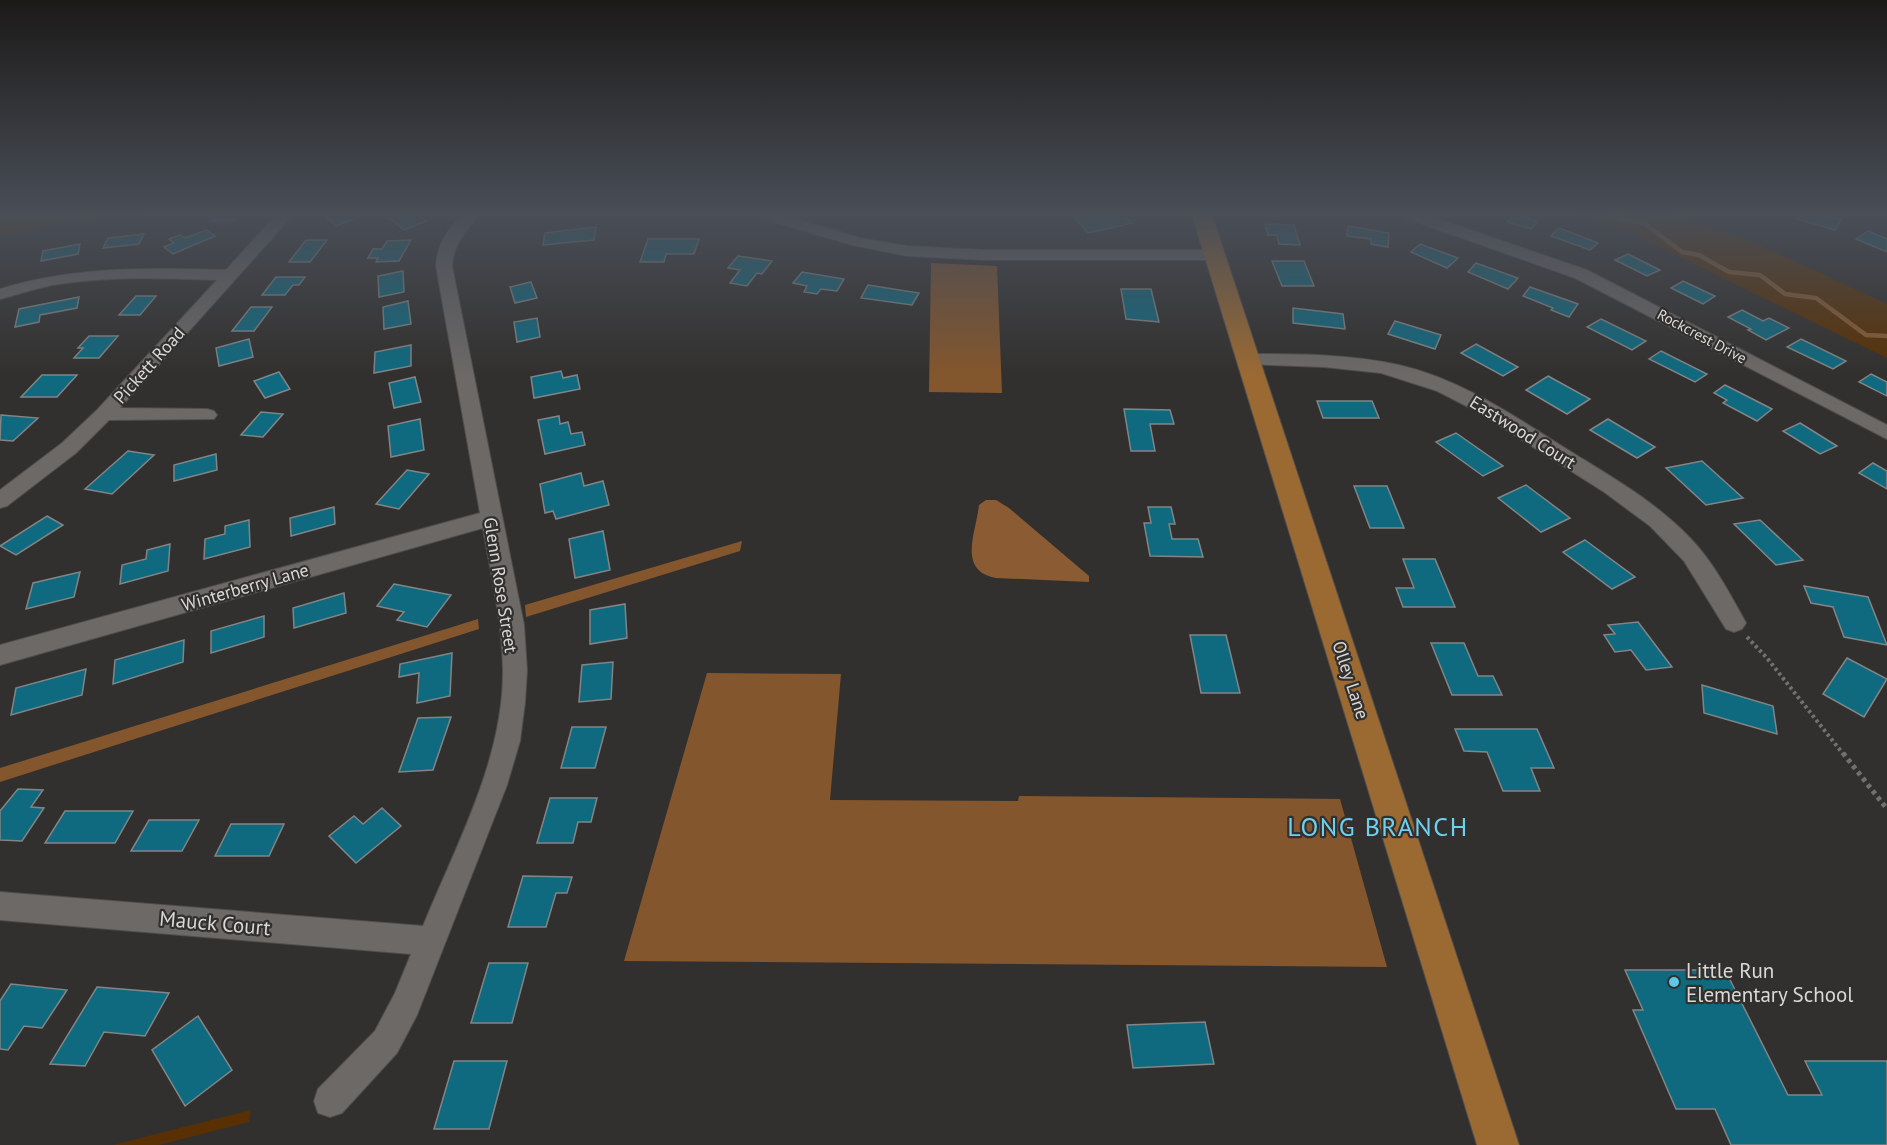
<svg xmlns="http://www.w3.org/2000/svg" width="1887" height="1145" viewBox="0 0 1887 1145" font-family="'PT Sans',sans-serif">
<rect width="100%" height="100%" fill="#32302e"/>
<g fill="#593003">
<path d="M 0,215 L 150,215 L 54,225 L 0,236 Z"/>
<path d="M 1574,215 L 1670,215 L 1756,243 L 1887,304 L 1887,358 L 1630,233 Z"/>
<path d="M 251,1110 L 249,1122 L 159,1145 L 113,1145 Z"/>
</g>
<g fill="#84562d">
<path d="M 931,263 L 997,266 L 1002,393 L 929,392 Z"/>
<path d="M 742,541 L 740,551 L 526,617 L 525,605 Z"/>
<path d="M 478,619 L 479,629 L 0,782 L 0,768 Z"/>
<path d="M 707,673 L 841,674 L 830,800 L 1018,801 L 1019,796 L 1340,799 L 1387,967 L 624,961 Z"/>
</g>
<path fill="#8b5c33" d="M 986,500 L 996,500 L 1009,508 L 1089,576 L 1089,582 L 996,578 C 957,571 976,533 979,505 Z"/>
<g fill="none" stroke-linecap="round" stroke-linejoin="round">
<path stroke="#8b5c33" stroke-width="4.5" d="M 1615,215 L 1623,220 L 1644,223 L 1682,252 L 1699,255 L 1729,272 L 1760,275 L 1785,294 L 1816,298 L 1866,335 L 1887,336"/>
</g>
<g fill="#0f697f" stroke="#818586" stroke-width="1.5">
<path d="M 217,215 L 238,215 L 233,221 L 212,221 Z"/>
<path d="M 331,215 L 365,215 L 336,226 L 326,217 Z"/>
<path d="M 385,215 L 418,215 L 426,221 L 404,230 Z"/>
<path d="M 1083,215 L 1124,215 L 1132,223 L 1088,233 L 1074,217 Z"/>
<path d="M 1512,215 L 1520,215 L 1537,221 L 1531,229 L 1507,222 Z"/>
<path d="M 1799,215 L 1825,215 L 1841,220 L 1835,230 L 1797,219 Z"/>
<path d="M 1265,224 L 1294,225 L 1300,245 L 1279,244 L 1277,235 L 1268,235 Z"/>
<path d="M 1348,226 L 1389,233 L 1388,247 L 1371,244 L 1371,239 L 1347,236 Z"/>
<path d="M 596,227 L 594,240 L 543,245 L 545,233 Z"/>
<path d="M 1559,228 L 1598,243 L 1590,250 L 1551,236 Z"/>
<path d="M 206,230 L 215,236 L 173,254 L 164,247 L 174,243 L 169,239 L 180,235 L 185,238 Z"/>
<path d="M 1868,231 L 1887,239 L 1887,252 L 1856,239 Z"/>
<path d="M 144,234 L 139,244 L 103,248 L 108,238 Z"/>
<path d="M 648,239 L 699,239 L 694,254 L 666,254 L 664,262 L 640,262 Z"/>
<path d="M 306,240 L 327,240 L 310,262 L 289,262 Z"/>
<path d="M 411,240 L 399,261 L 376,262 L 378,258 L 368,258 L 373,249 L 382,249 L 387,241 Z"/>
<path d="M 80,244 L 78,254 L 41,261 L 43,251 Z"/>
<path d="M 1420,244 L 1458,258 L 1447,268 L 1411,252 Z"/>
<path d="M 1628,254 L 1660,270 L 1647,276 L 1615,260 Z"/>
<path d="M 738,256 L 772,261 L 762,274 L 757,273 L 747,286 L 730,283 L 740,270 L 728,268 Z"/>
<path d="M 1272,261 L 1304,261 L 1314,286 L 1282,286 Z"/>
<path d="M 1476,263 L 1518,278 L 1508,289 L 1468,272 Z"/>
<path d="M 403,271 L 404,292 L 379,297 L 378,276 Z"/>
<path d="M 802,272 L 844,279 L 837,291 L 821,289 L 817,294 L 804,292 L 807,286 L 793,283 Z"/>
<path d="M 276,277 L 305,277 L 299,285 L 293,285 L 285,295 L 262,295 Z"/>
<path d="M 1683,281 L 1715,296 L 1703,304 L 1671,288 Z"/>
<path d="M 531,282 L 537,298 L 515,303 L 510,287 Z"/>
<path d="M 868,285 L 919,293 L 912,305 L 861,298 Z"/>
<path d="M 1530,287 L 1578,304 L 1569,317 L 1551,310 L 1553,308 L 1523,296 Z"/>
<path d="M 1121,289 L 1151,289 L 1159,322 L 1126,319 Z"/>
<path d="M 136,296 L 156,296 L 140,315 L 119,315 Z"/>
<path d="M 79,297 L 77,308 L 40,315 L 39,322 L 15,327 L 19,309 Z"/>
<path d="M 408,301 L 411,324 L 384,329 L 383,307 Z"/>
<path d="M 251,307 L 272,307 L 254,331 L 232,331 Z"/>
<path d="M 1293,308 L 1343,314 L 1345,329 L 1293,323 Z"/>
<path d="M 1742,310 L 1763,321 L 1769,318 L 1789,328 L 1766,340 L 1748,330 L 1751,329 L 1728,317 Z"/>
<path d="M 537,318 L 540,337 L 517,342 L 514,322 Z"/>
<path d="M 1601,319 L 1646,341 L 1632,350 L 1587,327 Z"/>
<path d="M 1395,321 L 1441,335 L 1435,349 L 1388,334 Z"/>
<path d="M 89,336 L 118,336 L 99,358 L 74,358 L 83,348 L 78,348 Z"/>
<path d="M 249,339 L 253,357 L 219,366 L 216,348 Z"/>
<path d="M 1801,339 L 1846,361 L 1833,369 L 1787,347 Z"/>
<path d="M 1476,344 L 1518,367 L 1503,376 L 1461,353 Z"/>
<path d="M 411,345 L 411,366 L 374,373 L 375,352 Z"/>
<path d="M 1661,351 L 1707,374 L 1695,382 L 1649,359 Z"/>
<path d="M 561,371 L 563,378 L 577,375 L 580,389 L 534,398 L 531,377 Z"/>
<path d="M 279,372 L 290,389 L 265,398 L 254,381 Z"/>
<path d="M 1871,374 L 1887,382 L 1887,396 L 1859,382 Z"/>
<path d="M 42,375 L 77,375 L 57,397 L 21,397 Z"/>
<path d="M 1548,376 L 1590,399 L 1567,414 L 1526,390 Z"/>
<path d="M 415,377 L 421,402 L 394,408 L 389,383 Z"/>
<path d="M 1725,385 L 1772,409 L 1757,421 L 1723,403 L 1727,400 L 1714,393 Z"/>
<path d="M 1317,401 L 1372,401 L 1379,418 L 1323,418 Z"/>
<path d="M 1124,409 L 1170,410 L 1174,424 L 1150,424 L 1155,451 L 1131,451 Z"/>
<path d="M 261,412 L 283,414 L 263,437 L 241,435 Z"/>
<path d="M 1,415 L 38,418 L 13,441 L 0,440 Z"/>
<path d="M 559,416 L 560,424 L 568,422 L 571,434 L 582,432 L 585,445 L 545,454 L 538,420 Z"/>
<path d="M 420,419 L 424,450 L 391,457 L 388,426 Z"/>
<path d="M 1608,419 L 1655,447 L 1637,458 L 1590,430 Z"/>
<path d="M 1800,423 L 1837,446 L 1820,454 L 1783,431 Z"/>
<path d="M 1456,433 L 1503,466 L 1483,476 L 1436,442 Z"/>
<path d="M 128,451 L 154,455 L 112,494 L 85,489 Z"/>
<path d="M 216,454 L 217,470 L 174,481 L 174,465 Z"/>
<path d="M 1702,461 L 1743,498 L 1706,505 L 1666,468 Z"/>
<path d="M 1873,463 L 1887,471 L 1887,489 L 1859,473 Z"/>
<path d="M 407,470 L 429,474 L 399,509 L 376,504 Z"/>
<path d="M 581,473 L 584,486 L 603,481 L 609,505 L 556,519 L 553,511 L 545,513 L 540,484 Z"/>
<path d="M 1526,485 L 1570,518 L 1541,532 L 1498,498 Z"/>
<path d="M 1354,486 L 1387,486 L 1404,528 L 1370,528 Z"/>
<path d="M 334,507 L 335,524 L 291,536 L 290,518 Z"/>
<path d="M 1148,507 L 1171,507 L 1175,524 L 1169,524 L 1172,539 L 1198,539 L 1203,557 L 1150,556 L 1144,523 L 1151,523 Z"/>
<path d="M 47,516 L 63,525 L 16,555 L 0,546 Z"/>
<path d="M 249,520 L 250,547 L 204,559 L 205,539 L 225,534 L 225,526 Z"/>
<path d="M 1760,520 L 1803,560 L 1776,565 L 1734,524 Z"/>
<path d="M 603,531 L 610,570 L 575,578 L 569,539 Z"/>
<path d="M 1585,540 L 1635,577 L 1612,589 L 1563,552 Z"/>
<path d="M 170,544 L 168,571 L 120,584 L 122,565 L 146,559 L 147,550 Z"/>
<path d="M 1403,559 L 1435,559 L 1455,607 L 1403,607 L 1396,588 L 1414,588 Z"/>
<path d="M 80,572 L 74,597 L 26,609 L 33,583 Z"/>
<path d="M 394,584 L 451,595 L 427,627 L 397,620 L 404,612 L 377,606 Z"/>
<path d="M 1804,586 L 1868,597 L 1887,645 L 1844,637 L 1833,607 L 1811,603 Z"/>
<path d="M 344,593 L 346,613 L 294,628 L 293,608 Z"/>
<path d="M 625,604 L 627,638 L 590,644 L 590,610 Z"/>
<path d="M 264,616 L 264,637 L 211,653 L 211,631 Z"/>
<path d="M 1638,622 L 1672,667 L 1646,670 L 1631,650 L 1615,652 L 1604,635 L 1615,634 L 1608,625 Z"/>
<path d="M 1190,635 L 1226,635 L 1240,693 L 1201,693 Z"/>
<path d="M 184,640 L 183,662 L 113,684 L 115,660 Z"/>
<path d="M 1431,643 L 1464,643 L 1478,676 L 1493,676 L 1502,695 L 1452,695 Z"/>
<path d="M 452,653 L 450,696 L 417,703 L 419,673 L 399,677 L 400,664 Z"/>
<path d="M 1847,658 L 1887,679 L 1864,717 L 1823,694 Z"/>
<path d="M 613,662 L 611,699 L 579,702 L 582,665 Z"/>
<path d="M 86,669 L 82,695 L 11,715 L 16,688 Z"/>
<path d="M 1702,685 L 1773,706 L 1777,734 L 1704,713 Z"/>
<path d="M 451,717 L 433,770 L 399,772 L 418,718 Z"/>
<path d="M 572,727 L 606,727 L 595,768 L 561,768 Z"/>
<path d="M 1455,729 L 1537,729 L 1554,768 L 1531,768 L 1540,791 L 1503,791 L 1487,752 L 1464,751 Z"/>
<path d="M 18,789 L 43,790 L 31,807 L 44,808 L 22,841 L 0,840 L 0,811 Z"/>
<path d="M 550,798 L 597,798 L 591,822 L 578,822 L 573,843 L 537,843 Z"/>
<path d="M 382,808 L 401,826 L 356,863 L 329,836 L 354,816 L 363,824 Z"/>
<path d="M 65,811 L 133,811 L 115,843 L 45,843 Z"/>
<path d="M 149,820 L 199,820 L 182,851 L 131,851 Z"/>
<path d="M 231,824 L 284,824 L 269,856 L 215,856 Z"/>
<path d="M 523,876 L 572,877 L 567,893 L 556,893 L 546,927 L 508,927 Z"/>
<path d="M 489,963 L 528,963 L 512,1023 L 471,1023 Z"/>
<path d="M 1625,970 L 1725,970 L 1788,1095 L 1822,1095 L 1805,1061 L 1887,1061 L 1887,1145 L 1731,1145 L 1715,1109 L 1676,1109 L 1633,1010 L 1643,1010 Z"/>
<path d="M 11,984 L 67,990 L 42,1028 L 24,1026 L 8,1050 L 0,1049 L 0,1001 Z"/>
<path d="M 97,987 L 169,993 L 145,1036 L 104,1032 L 85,1066 L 50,1064 Z"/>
<path d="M 198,1016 L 232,1070 L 185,1106 L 152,1050 Z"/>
<path d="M 1205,1022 L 1214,1064 L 1133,1068 L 1127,1025 Z"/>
<path d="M 454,1061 L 507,1061 L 489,1129 L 434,1129 Z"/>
</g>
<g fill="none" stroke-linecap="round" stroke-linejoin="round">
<defs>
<g id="minor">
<path d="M 276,215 L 293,215 L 120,408 L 207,409 L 214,411 L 217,415 L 214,419 L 109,420 L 76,453 L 7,506 L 0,508 L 0,490 L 62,443 L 97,410 L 217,280 C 164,278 111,276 59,284 C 39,287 20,294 0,299 L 0,289 C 75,266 149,268 226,270 Z"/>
<path d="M 462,215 L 479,215 C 465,233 454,242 452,266 L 524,625 L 527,670 L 525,702 L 520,741 L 507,785 L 417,1015 L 397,1053 L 342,1113 L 330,1117 L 318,1113 L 314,1101 L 318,1089 L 375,1031 L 395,993 L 411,954 L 0,920 L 0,892 L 423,926 C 456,845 504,759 503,669 C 502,621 491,575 483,528 L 0,665 L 0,645 L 480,513 L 436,266 C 437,245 447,230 462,215 Z"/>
<path d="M 759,215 L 785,215 L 860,238 L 907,246 L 987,250 L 1215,250 L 1223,255 L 1215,260 L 987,260 L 907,256 L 852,245 L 761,218 Z"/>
<path d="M 1403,215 L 1427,215 L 1587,270 L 1887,425 L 1887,439 L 1575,278 L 1405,218 Z"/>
<path d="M 1249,354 C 1299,354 1350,354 1399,365 C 1464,380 1518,419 1573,453 C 1615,479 1657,503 1691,539 C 1714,563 1730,594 1746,623 L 1742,629 L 1734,632 L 1726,629 L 1684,561 L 1650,526 L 1604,492 L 1478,412 L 1437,391 L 1381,373 L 1324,367 L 1242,364 L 1240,360 L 1242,356 Z"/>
</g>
<path id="major" d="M 1192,215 L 1212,215 L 1519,1145 L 1477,1145 Z"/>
</defs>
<use href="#minor" stroke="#504e4c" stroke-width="2"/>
<use href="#major" stroke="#504e4c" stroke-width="2"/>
<path stroke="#72706f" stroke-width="4" stroke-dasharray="3 3" stroke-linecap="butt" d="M 1747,637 L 1767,658 L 1844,755"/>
<path stroke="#72706f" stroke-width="5" stroke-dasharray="4 4" stroke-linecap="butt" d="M 1843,753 L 1887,809"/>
<use href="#minor" fill="#6c6967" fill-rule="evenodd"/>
<use href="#major" fill="#9b6a33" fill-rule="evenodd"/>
</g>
<linearGradient id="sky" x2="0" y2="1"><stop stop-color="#1c1a19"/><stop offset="0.57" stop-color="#494e57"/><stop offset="1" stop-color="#494e57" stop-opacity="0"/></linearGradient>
<rect width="1887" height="376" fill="url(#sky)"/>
<circle fill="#5bc8e7" stroke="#32302e" stroke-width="2" cx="1674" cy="982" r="6"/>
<g text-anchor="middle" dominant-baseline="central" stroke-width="4.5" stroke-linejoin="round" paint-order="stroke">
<g font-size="15" fill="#dbd9d8" stroke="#32302e">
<text transform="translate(1702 336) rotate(28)">Rockcrest Drive</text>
</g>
<g font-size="18" fill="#dbd9d8" stroke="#32302e">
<text transform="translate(149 365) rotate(-48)">Pickett Road</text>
<text transform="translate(1523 432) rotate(32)">Eastwood Court</text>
<text transform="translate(501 585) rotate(81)">Glenn Rose Street</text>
<text transform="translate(245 587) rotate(-16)">Winterberry Lane</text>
<text transform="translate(1351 680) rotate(72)">Olley Lane</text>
</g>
<g font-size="21" fill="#dbd9d8" stroke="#32302e">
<text transform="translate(215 923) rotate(5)">Mauck Court</text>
</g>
<g font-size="21" fill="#dbd9d8" stroke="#32302e" text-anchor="start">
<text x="1686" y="970">Little Run<tspan x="1686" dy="24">Elementary School</tspan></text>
</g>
<g font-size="26" letter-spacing="1.5" fill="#6fd0ed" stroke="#32302e">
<text x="1378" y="826">LONG BRANCH</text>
</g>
</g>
</svg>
